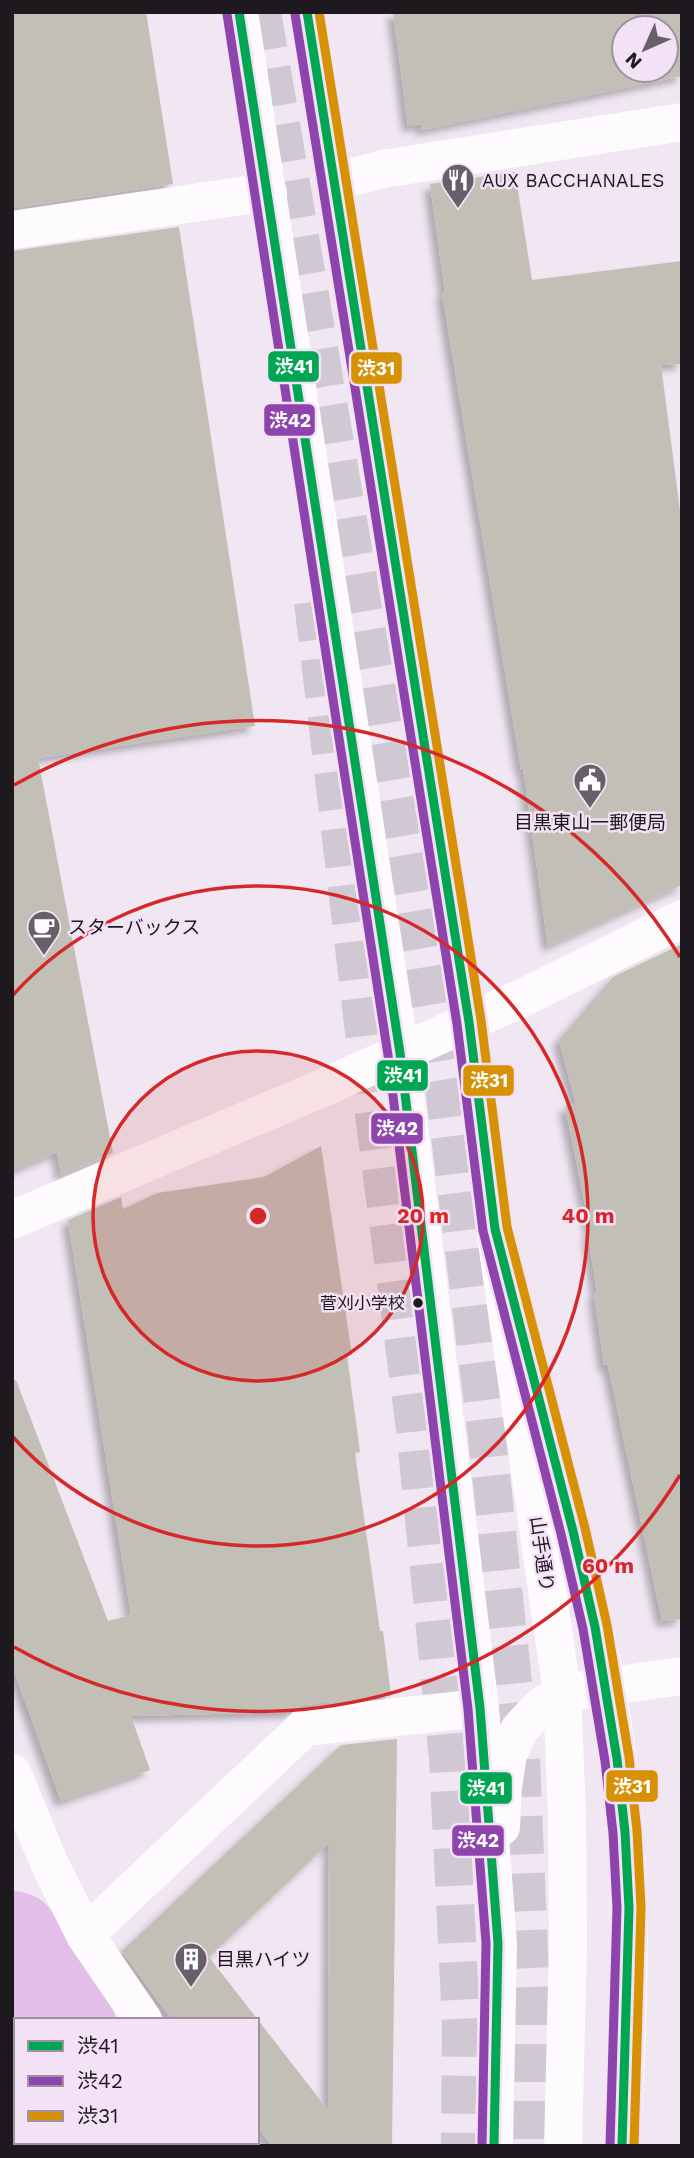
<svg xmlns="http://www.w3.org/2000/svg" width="694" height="2158" viewBox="0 0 694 2158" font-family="'Work Sans','Noto Sans JP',sans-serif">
<defs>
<filter id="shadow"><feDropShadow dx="-6" dy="6" stdDeviation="3.5" flood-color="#0004"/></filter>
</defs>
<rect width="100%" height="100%" fill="#f0e7f2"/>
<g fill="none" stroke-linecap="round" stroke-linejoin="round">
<g stroke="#e2bee9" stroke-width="100">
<path d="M 12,1941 L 65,2020"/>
<path d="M 148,2142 L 151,2146"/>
</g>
</g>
<g fill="#c2bfb7" fill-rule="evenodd" filter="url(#shadow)">
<path d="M 12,12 L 146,12 L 173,184 L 12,208 Z"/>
<path d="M 393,12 L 682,12 L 682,76 L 422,130 L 421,124 L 408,126 ZM 624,28 L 666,28 L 666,70 L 624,70 Z"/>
<path d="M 515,172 L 532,280 L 682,261 L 682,364 L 661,365 L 682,526 L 682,885 L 548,946 L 523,768 L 521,769 L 442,293 L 445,292 L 430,184 Z"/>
<path d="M 179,227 L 255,726 L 38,758 L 113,1153 L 61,1175 L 57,1152 L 12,1171 L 12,251 Z"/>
<path d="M 682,944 L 682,1619 L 662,1621 L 608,1365 L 604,1365 L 594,1294 L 597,1293 L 588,1234 L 591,1234 L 565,1106 L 576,1104 L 559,1040 L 613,977 Z"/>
<path d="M 321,1146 L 352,1355 L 347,1355 L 360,1452 L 355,1453 L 380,1631 L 383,1631 L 391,1696 L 303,1705 L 289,1712 L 131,1716 L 150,1770 L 61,1801 L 12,1665 L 12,1380 L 16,1380 L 108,1621 L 131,1615 L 68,1220 L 121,1197 L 123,1209 L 157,1193 L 264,1177 Z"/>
<path d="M 397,1739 L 392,2146 L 272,2146 L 257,2127 L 257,2020 L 172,2020 L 122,1951 L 341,1745 ZM 329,1843 L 328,2110 L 209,1957 Z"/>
</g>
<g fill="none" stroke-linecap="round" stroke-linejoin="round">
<g stroke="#d0c8d2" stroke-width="38" stroke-dasharray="38 19" stroke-linecap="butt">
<path d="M 262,12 L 444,1087 L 487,1437 L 521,1759 L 532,2024 L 532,2146"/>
<path d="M 313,602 L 372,1099 L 415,1429 L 448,1759 L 461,2021 L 460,2146"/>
</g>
<g stroke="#fdfbfd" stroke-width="38">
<path d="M 334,182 L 383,169 L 682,122"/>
<path d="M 12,230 L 268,192"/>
<path d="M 12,1220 L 327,1086 L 522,998 L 682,919"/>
<path d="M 12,1773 L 50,1865 L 85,1935 L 143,2020"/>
<path d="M 501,1827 L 503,1787 L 508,1754 L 519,1730 L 539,1708 L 562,1693 L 682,1676"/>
<path d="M 85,1935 L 305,1727 L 480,1708"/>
<path d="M 12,2120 L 16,2125"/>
<path d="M 230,2142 L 233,2146"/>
</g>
<g stroke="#fdfbfd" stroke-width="38">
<path d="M 239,12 L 400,1053 L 480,1708 L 498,1943 L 494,2146"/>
<path d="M 307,12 L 469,1022 L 495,1229 L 562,1693 L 567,1816 L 568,1944 L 563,2146"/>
<path d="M 543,1414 C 578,1551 616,1691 625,1834 C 633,1938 626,2042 622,2146"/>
</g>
<defs>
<g id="bus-1">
<path d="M 239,12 L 400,1053 L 480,1708 L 498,1943 L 494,2146"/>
<path d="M 307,12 L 469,1022 L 495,1229 L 573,1531 L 595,1627 L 617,1759 L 625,1832 L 629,1908 L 622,2146"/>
</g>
<g id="bus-2">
<path d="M 227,14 L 388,1055 L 468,1709 L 486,1943 L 482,2146"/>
<path d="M 295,14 L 457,1024 L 483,1231 L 561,1534 L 583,1629 L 605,1761 L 613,1833 L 617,1908 L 610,2146"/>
</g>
<path id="bus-3" d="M 319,12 L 481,1020 L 507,1227 L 585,1528 L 607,1625 L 629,1757 L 637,1831 L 641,1907 L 634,2146"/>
</defs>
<use href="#bus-1" stroke="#f3e2f6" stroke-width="14"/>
<use href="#bus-2" stroke="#f3e2f6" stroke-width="14"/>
<use href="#bus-3" stroke="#f3e2f6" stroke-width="14"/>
<use href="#bus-1" stroke="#00a651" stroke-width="9"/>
<use href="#bus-2" stroke="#8e44ad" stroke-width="9"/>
<use href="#bus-3" stroke="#d69105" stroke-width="9"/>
</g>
<circle cx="258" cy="1216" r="165" fill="#d62828" fill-opacity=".12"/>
<g fill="none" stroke="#d62828" stroke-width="3.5">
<circle cx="258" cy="1216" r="165"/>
<path d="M13 995A330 330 0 1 1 13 1437"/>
<path d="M680 1475A495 495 0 0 1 14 1647M14 785A495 495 0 0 1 680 957"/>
</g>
<defs>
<symbol id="restaurant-pin" viewBox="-11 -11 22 30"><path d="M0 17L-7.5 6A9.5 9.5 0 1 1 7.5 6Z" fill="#686069" stroke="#f3e2f6"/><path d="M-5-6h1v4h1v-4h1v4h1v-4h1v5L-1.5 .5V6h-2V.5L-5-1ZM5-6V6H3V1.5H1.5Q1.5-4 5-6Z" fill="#fff"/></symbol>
<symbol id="civic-pin" viewBox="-11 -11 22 30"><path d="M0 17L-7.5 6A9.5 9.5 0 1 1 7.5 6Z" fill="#686069" stroke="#f3e2f6"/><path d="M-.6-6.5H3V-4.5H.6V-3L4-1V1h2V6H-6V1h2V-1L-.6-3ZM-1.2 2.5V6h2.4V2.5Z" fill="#fff"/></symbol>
<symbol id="cafe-pin" viewBox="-11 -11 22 30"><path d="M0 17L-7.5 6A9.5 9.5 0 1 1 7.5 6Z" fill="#686069" stroke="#f3e2f6"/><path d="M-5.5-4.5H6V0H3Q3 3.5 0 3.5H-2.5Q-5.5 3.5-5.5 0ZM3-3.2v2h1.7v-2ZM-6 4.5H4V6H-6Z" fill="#fff"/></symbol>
<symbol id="building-pin" viewBox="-11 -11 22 30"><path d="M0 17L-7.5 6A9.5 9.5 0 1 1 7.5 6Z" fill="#686069" stroke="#f3e2f6"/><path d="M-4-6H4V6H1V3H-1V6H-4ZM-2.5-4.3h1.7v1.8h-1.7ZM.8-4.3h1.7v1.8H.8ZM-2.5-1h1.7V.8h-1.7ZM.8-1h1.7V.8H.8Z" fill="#fff"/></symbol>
</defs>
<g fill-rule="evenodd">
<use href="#restaurant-pin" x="439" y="161" width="38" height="52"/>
<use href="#civic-pin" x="571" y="761" width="38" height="52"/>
<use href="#cafe-pin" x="25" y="908" width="38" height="52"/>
<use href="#building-pin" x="172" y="1940" width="38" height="52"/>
</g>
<circle fill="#1e181f" stroke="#f3e2f6" stroke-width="2.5" cx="418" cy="1303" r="6"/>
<g text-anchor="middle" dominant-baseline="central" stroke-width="5" stroke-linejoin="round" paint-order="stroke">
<g font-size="17" fill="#1e181f" stroke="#f3e2f6" text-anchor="end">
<text x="405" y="1303">菅刈小学校</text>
</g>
<g font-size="19" fill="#1e181f" stroke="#f3e2f6" text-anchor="start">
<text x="482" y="180">AUX BACCHANALES</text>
<text x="590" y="822" text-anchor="middle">目黒東山一郵便局</text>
<text x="68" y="927">スターバックス</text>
<text x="216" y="1959">目黒ハイツ</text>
</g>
<g font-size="19" fill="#1e181f" stroke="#f3e2f6">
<text transform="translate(542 1554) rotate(82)">山手通り</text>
</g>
</g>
<circle cx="258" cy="1216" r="10" fill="#d62828" stroke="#f3e2f6" stroke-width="3.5"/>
<g font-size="21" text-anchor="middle" font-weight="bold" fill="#d62828" stroke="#f3e2f6" stroke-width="5" stroke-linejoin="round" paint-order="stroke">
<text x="423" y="1223">20 m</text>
<text x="588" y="1223">40 m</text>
<text x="608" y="1573">60 m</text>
</g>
<g stroke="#f3e2f6" stroke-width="2.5">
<rect x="267" y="350" width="53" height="33" rx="7" fill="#00a651"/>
<rect x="350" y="351" width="53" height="34" rx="7" fill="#d69105"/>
<rect x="263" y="403" width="53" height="34" rx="7" fill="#8e44ad"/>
<rect x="376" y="1059" width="53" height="33" rx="7" fill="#00a651"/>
<rect x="462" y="1064" width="53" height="33" rx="7" fill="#d69105"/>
<rect x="370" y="1112" width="54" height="33" rx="7" fill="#8e44ad"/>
<rect x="605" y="1769" width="54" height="34" rx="7" fill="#d69105"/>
<rect x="459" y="1771" width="54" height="34" rx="7" fill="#00a651"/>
<rect x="451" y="1824" width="54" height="33" rx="7" fill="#8e44ad"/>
</g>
<g font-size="19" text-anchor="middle" font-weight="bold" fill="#fff">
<text x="294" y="373">渋41</text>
<text x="376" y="375">渋31</text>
<text x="290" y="427">渋42</text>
<text x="403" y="1082">渋41</text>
<text x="489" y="1087">渋31</text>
<text x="397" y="1135">渋42</text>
<text x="632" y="1793">渋31</text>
<text x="486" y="1795">渋41</text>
<text x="478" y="1847">渋42</text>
</g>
<rect width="694" height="2158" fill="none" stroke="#1e181f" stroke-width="28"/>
<rect x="14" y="2018" width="245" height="126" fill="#f3e2f6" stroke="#9e91a0" stroke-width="2"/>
<rect x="28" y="2041" width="35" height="10" fill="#00a651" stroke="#9e91a0" stroke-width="2"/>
<text x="77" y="2053" font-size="21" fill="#1e181f">渋41</text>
<rect x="28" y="2076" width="35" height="10" fill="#8e44ad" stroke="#9e91a0" stroke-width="2"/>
<text x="77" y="2088" font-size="21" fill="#1e181f">渋42</text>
<rect x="28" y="2111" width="35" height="10" fill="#d69105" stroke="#9e91a0" stroke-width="2"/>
<text x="77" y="2123" font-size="21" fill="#1e181f">渋31</text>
<g transform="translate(645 49) rotate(225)"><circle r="33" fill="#f3e2f6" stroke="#9e91a0" stroke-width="2"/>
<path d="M0-5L12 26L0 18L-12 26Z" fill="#686069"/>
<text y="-10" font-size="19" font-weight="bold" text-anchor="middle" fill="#1e181f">N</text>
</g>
</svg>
